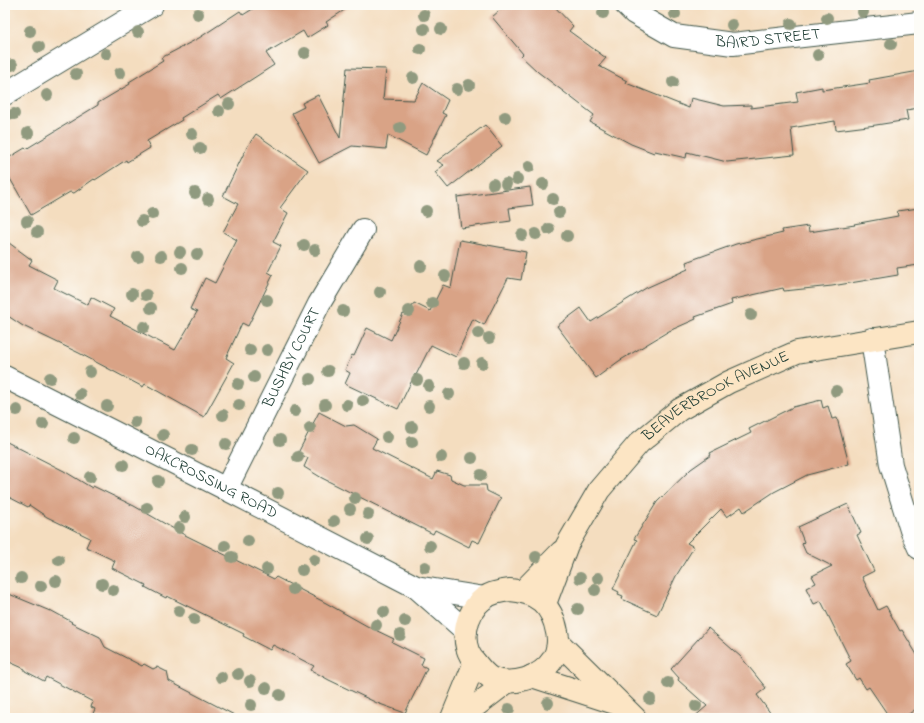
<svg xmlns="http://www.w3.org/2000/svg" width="924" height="723" viewBox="0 0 924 723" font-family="'Indie Flower',sans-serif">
<rect width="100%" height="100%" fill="#fdfcf7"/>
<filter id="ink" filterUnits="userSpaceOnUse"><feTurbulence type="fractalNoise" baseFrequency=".025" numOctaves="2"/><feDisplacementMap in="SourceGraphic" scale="8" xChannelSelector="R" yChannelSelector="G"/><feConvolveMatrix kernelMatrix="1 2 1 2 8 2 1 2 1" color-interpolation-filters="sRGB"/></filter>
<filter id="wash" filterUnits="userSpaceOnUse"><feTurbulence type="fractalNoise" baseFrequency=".012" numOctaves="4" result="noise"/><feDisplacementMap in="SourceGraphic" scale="16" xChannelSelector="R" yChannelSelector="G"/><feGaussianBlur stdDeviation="0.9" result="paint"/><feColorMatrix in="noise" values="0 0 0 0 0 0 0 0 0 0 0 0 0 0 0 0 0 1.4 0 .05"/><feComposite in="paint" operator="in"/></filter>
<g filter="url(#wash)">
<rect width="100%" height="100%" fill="#f4ddbf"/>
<g id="blocks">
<g fill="#d9a386">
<path d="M 259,5 L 352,5 L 326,22 L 328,25 L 307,38 L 303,31 L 266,53 L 274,65 L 221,99 L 218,95 L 181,118 L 182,120 L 147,141 L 150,148 L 127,162 L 126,160 L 95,180 L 94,179 L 74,193 L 70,192 L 31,215 L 5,170 L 5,160 L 25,148 L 26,149 L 98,105 L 98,103 L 130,84 L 129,82 L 163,61 L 161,58 L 199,38 L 240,11 L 243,15 Z"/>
<path d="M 506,5 L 553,5 L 573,26 L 569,31 L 606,58 L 599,66 L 627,81 L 626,83 L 689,108 L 691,98 L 724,106 L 751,105 L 751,108 L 798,102 L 796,92 L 822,87 L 822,90 L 870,83 L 869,80 L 919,71 L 919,108 L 906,110 L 908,120 L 876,125 L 836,130 L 835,121 L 791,128 L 794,155 L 727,162 L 687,152 L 686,158 L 655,151 L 654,153 L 631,144 L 590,122 L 594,115 L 538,72 L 521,56 L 523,54 L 492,17 Z"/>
<path d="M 347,68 L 386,69 L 383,99 L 414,100 L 423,83 L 448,100 L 442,113 L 446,115 L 426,155 L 388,135 L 386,149 L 352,146 L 319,163 L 292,113 L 304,107 L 302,103 L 318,95 L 340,138 Z"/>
<path d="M 485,125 L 502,146 L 448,188 L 435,172 L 444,165 L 437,161 Z"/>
<path d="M 256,134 L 308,170 L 280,208 L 288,213 L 273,242 L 281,246 L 268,272 L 273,275 L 248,326 L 242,323 L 226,358 L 234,363 L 204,417 L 145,384 L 143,387 L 79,353 L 23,326 L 5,314 L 5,240 L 32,260 L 29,265 L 58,280 L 54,288 L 88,305 L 91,297 L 114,309 L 110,316 L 175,350 L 197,312 L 190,309 L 205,278 L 215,283 L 237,240 L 223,232 L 238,204 L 223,196 L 247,147 Z"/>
<path d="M 530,187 L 533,205 L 509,208 L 511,221 L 461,228 L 457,197 Z"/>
<path d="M 919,208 L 919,265 L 897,268 L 898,275 L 832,286 L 784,291 L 783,288 L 731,300 L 732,304 L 695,317 L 696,319 L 669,331 L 619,361 L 596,378 L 557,326 L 581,308 L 591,322 L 646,288 L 688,269 L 686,262 L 736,244 L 783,233 L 782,230 L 808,226 L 809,232 L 855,225 L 854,224 L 898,216 L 897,211 Z"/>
<path d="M 460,240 L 526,252 L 521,280 L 508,278 L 484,325 L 473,319 L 456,357 L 431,345 L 416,375 L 415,374 L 398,409 L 345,384 L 350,373 L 345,370 L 352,355 L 354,356 L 367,328 L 391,340 L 403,314 L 408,316 L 414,303 L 430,311 L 443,285 L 451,288 Z"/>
<path d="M 821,400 L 823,408 L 828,406 L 832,419 L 837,418 L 849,464 L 807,475 L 774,492 L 744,512 L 741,507 L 727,517 L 721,509 L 687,543 L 694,547 L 676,576 L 657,615 L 622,599 L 623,596 L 618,594 L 619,592 L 613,589 L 637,540 L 634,539 L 657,502 L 691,469 L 711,455 L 710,453 L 751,433 L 749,429 L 793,407 Z"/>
<path d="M 319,412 L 346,426 L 354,425 L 377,439 L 372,448 L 433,479 L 437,471 L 450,475 L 451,479 L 464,485 L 486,485 L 487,491 L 501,498 L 479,543 L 472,540 L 469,547 L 435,530 L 433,534 L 322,478 L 304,467 L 308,458 L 298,453 Z"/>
<path d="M 5,441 L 64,471 L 92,488 L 93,486 L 134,506 L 181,533 L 274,579 L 276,577 L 326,603 L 367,626 L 394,639 L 392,642 L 424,658 L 421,665 L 427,668 L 405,713 L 377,703 L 329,680 L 311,670 L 314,666 L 273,645 L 270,650 L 243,636 L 244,634 L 167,596 L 166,598 L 145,587 L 146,585 L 112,568 L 115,561 L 86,547 L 90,538 L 47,517 L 29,505 L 28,507 L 5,495 Z"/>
<path d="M 848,504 L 861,533 L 857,535 L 874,571 L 862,577 L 878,610 L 886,606 L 900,631 L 902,630 L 919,658 L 919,707 L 903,718 L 890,718 L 869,687 L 866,689 L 859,678 L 856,680 L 846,664 L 851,661 L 821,601 L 814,604 L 806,588 L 816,583 L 812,576 L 832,566 L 806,553 L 802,544 L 804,542 L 798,527 Z"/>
<path d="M 9,594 L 50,611 L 50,610 L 72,622 L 71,623 L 100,637 L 105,647 L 142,666 L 144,664 L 153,669 L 157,667 L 167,672 L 169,681 L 240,718 L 91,718 L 95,709 L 91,707 L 93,702 L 46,677 L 44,681 L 25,671 L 25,669 L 5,660 L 5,604 Z"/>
<path d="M 708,628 L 741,657 L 766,688 L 757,695 L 774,718 L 693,718 L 707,706 L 678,680 L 679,678 L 671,669 Z"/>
</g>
</g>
</g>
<g filter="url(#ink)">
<use href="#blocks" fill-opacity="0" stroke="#3f5549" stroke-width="1"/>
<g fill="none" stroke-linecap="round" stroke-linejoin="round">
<defs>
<g id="street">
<path id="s1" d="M 626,5 L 634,13 L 674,36 L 733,44 L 919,23"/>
<path d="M 5,94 L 152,5"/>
<path d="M 872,339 L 891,465 L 911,530 L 919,548"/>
<path id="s2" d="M 5,377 L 226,489 L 416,587 L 466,631"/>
<path id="s3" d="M 226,489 L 319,304 L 363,230"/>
<path d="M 416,587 L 485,598"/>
</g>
<g id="secondary">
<path d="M 510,590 C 537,592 552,605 557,632 C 559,640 558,651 553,659 C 541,678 512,687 491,678 C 486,675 480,668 476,663 C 458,645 465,613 484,598 C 491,593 501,591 510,590 Z"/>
<path d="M 523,591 L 561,552"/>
<path id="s4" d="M 545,604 L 567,545 L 599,490 L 639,443 L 679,410 L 729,382 L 797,352 L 919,332"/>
<path d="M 558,642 L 635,718"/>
<path d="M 532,676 L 618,704"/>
<path d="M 452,718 L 475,662"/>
<path d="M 460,718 L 507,682"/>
</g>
</defs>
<use href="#street" stroke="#3f5549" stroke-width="24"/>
<use href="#secondary" stroke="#3f5549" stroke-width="24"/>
<use href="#street" stroke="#fff" stroke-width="22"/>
<use href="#secondary" stroke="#fce5c4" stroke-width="22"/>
</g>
<g fill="#909a7f">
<circle cx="863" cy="12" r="6"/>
<circle cx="603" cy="13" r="6"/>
<circle cx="198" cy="14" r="6"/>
<circle cx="675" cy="14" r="6"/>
<circle cx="424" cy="15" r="6"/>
<circle cx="827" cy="18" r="6"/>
<circle cx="791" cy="24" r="6"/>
<circle cx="732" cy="25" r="6"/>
<circle cx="424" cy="29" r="6"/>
<circle cx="441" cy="29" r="6"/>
<circle cx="30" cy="31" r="6"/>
<circle cx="138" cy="32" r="6"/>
<circle cx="891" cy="44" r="6"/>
<circle cx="39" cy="47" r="6"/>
<circle cx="420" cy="49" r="6"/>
<circle cx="305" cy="53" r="6"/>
<circle cx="106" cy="54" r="6"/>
<circle cx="818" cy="55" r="6"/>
<circle cx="12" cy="65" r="6"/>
<circle cx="120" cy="73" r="6"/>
<circle cx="76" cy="74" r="6"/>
<circle cx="413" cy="78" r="6"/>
<circle cx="673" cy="82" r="6"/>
<circle cx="469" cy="85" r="6"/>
<circle cx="457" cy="89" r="6"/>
<circle cx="47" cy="95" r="6"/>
<circle cx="229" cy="104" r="6"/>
<circle cx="219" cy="111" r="6"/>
<circle cx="14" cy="114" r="6"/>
<circle cx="505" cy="117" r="6"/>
<circle cx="400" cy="128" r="6"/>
<circle cx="28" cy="133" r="6"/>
<circle cx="192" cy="134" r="6"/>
<circle cx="200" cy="148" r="6"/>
<circle cx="529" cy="167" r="6"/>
<circle cx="517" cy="179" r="6"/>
<circle cx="493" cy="184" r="6"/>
<circle cx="506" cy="184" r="6"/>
<circle cx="543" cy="184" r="6"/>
<circle cx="195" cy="193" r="6"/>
<circle cx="208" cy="199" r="6"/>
<circle cx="553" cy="199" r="6"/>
<circle cx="426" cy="211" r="6"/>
<circle cx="559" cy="212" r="6"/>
<circle cx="152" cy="214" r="6"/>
<circle cx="27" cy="221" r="6"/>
<circle cx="142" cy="221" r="6"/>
<circle cx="549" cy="229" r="6"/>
<circle cx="37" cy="232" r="6"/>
<circle cx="536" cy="234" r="6"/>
<circle cx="522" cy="235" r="6"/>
<circle cx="567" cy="236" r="6"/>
<circle cx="304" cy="245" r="6"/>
<circle cx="315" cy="250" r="6"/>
<circle cx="180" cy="252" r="6"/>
<circle cx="197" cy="254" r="6"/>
<circle cx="161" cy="256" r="6"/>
<circle cx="138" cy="257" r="6"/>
<circle cx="421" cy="266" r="6"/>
<circle cx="182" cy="268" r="6"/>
<circle cx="445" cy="276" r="6"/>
<circle cx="380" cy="292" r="6"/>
<circle cx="132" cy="294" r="6"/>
<circle cx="146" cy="295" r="6"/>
<circle cx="267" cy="300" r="6"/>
<circle cx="432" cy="303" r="6"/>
<circle cx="151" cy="308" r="6"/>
<circle cx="343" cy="311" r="6"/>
<circle cx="409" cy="311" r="6"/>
<circle cx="751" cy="315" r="6"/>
<circle cx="144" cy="327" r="6"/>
<circle cx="478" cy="333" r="6"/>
<circle cx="489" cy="338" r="6"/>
<circle cx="250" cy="350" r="6"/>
<circle cx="267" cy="350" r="6"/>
<circle cx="464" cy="363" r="6"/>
<circle cx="482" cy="363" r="6"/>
<circle cx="328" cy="371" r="6"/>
<circle cx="90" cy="372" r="6"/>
<circle cx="254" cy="377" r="6"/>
<circle cx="50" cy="378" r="6"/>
<circle cx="310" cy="379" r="6"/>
<circle cx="417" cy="380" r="6"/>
<circle cx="238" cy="384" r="6"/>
<circle cx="429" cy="386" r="6"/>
<circle cx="836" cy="391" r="6"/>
<circle cx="80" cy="394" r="6"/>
<circle cx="449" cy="394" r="6"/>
<circle cx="363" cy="401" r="6"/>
<circle cx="239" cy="405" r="6"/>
<circle cx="325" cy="405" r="6"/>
<circle cx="347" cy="405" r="6"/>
<circle cx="107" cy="406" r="6"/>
<circle cx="429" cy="406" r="6"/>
<circle cx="17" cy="410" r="6"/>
<circle cx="295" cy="411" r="6"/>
<circle cx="223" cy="415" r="6"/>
<circle cx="135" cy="422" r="6"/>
<circle cx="43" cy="424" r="6"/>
<circle cx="412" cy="427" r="6"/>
<circle cx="310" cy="428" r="6"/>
<circle cx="163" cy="435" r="6"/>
<circle cx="387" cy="437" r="6"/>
<circle cx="74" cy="438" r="6"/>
<circle cx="280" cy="440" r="6"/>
<circle cx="412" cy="442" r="6"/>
<circle cx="226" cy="444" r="6"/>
<circle cx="192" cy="450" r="6"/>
<circle cx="298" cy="457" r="6"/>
<circle cx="441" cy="457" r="6"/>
<circle cx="472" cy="458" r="6"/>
<circle cx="123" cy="465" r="6"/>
<circle cx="481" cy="475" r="6"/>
<circle cx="90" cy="477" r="6"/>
<circle cx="158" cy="481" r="6"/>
<circle cx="278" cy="493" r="6"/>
<circle cx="355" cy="498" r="6"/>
<circle cx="147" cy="508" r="6"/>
<circle cx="350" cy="509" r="6"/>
<circle cx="368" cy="514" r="6"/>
<circle cx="185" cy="517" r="6"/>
<circle cx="334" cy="521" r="6"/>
<circle cx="179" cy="528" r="6"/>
<circle cx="368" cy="539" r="6"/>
<circle cx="248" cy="541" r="6"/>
<circle cx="225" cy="546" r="6"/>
<circle cx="430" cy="546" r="6"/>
<circle cx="232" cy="557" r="6"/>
<circle cx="536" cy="557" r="6"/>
<circle cx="59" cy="560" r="6"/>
<circle cx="314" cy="560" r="6"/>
<circle cx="425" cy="567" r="6"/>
<circle cx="267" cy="569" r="6"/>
<circle cx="302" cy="570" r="6"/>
<circle cx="21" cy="578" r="6"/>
<circle cx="580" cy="578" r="6"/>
<circle cx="598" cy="578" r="6"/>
<circle cx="56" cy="581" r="6"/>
<circle cx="102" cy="584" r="6"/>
<circle cx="41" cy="586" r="6"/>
<circle cx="293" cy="589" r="6"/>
<circle cx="113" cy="590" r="6"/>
<circle cx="595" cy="590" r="6"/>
<circle cx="578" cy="609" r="6"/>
<circle cx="179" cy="611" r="6"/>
<circle cx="384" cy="612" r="6"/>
<circle cx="194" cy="619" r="6"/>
<circle cx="405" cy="621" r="6"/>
<circle cx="376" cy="625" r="6"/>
<circle cx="400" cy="635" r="6"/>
<circle cx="238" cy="674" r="6"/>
<circle cx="221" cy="677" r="6"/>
<circle cx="250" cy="681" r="6"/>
<circle cx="668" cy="683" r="6"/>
<circle cx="266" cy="688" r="6"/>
<circle cx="280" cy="695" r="6"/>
<circle cx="650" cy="699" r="6"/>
<circle cx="548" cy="703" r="6"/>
<circle cx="251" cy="705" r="6"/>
<circle cx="696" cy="706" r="6"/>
<circle cx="509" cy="709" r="6"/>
</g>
</g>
<g text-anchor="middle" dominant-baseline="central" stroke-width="3" stroke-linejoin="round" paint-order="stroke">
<g font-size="16" fill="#1f3d34" stroke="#fdfcf7">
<text stroke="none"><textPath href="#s1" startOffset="152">BAIRD STREET</textPath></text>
<text stroke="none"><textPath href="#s3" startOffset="147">BUSHBY COURT</textPath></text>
<text stroke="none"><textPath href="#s4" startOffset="279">BEAVERBROOK AVENUE</textPath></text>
<text stroke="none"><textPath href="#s2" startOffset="231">OAKCROSSING ROAD</textPath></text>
</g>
</g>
<rect width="924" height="723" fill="none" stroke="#fdfcf7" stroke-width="20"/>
</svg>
